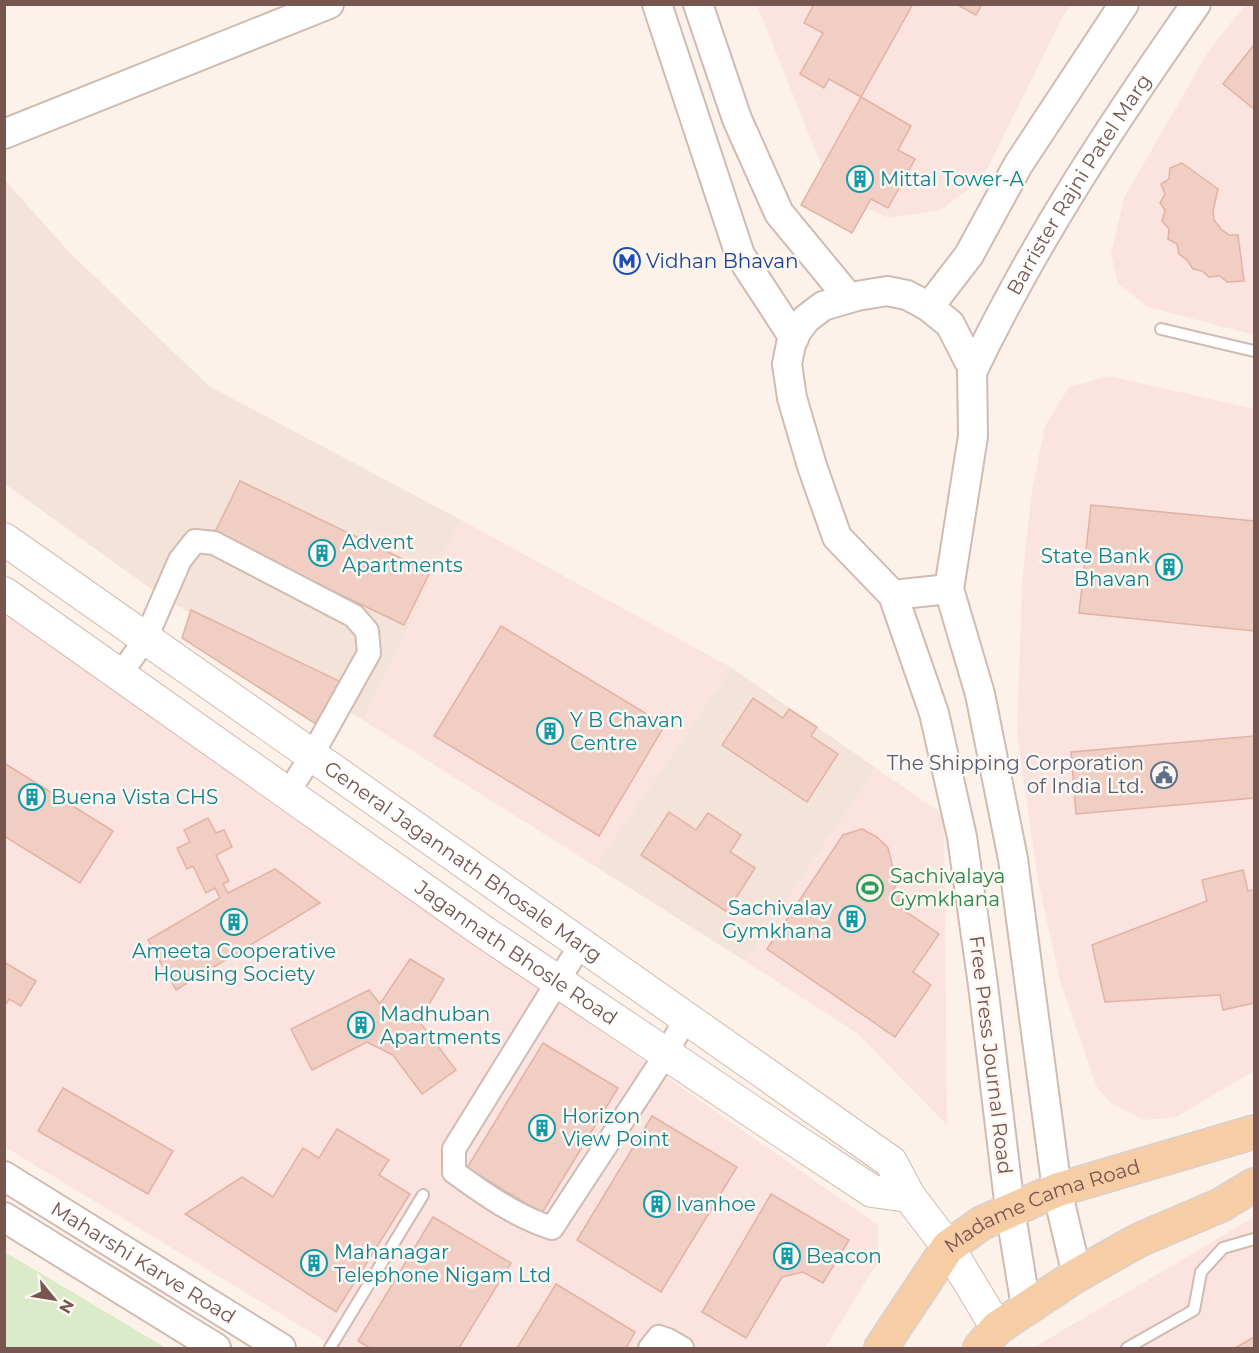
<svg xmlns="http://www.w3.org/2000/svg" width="1259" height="1353" viewBox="0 0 1259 1353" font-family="Montserrat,sans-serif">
<rect width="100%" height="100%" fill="#fcf2ea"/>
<g fill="#f3e3d9">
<path d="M 4,179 L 68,251 L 209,386 L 461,520 L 363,720 L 154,591 L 5,484 Z"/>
<path d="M 732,668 L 876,768 L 745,961 L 595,866 Z"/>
</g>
<g fill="#fbe3df">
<path d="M 757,5 L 1071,5 L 1062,18 L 982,179 L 941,210 L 889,218 L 853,203 L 826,177 Z"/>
<path d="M 1245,5 L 1254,5 L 1254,335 L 1148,307 L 1118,284 L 1111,254 L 1124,198 L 1208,52 Z"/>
<path d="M 1109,376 L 1254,409 L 1254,1071 L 1176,1117 L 1143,1120 L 1111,1103 L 1097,1087 L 1060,981 L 1038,881 L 1017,734 L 1022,582 L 1032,490 L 1045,426 L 1069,387 Z"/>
<path d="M 461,520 L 732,668 L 595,866 L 363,720 Z"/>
<path d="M 4,599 L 535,985 L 878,1225 L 878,1262 L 825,1348 L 337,1348 L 5,1147 Z"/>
<path d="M 876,768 L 944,815 L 947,1125 L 857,1033 L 745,961 Z"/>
<path d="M 1254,1217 L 1254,1348 L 1033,1348 Z"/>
</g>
<path fill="#dbeac8" d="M 4,1252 L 5,1252 L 166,1348 L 5,1348 Z"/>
<g fill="#f0cec3" stroke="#e2b2a4" stroke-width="1.5">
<path d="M 814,4 L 913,4 L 861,97 L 829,79 L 824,88 L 800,74 L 823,33 L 804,23 Z"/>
<path d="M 956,4 L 982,4 L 976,15 Z"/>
<path d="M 1254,45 L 1254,109 L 1223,84 Z"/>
<path d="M 861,97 L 911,126 L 898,150 L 915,159 L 888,208 L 871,199 L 852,233 L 801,205 Z"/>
<path d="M 1182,163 L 1218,189 L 1213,211 L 1214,220 L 1221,229 L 1229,235 L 1238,235 L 1244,281 L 1227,282 L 1220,276 L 1209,277 L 1202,271 L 1193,269 L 1187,260 L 1179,254 L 1177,244 L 1168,239 L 1169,229 L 1162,221 L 1165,210 L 1160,203 L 1165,194 L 1161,184 L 1169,179 L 1170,168 Z"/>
<path d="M 240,481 L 430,572 L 404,625 L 214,534 Z"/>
<path d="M 1091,505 L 1254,521 L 1254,631 L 1079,613 Z"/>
<path d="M 191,610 L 341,682 L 319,726 L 182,638 Z"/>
<path d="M 501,626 L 665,725 L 599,836 L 434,736 Z"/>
<path d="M 753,698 L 783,718 L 789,709 L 817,727 L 811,736 L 838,754 L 807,802 L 722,745 Z"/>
<path d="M 1254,736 L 1254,798 L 1076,814 L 1071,752 Z"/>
<path d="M 4,763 L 113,831 L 80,883 L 4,836 Z"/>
<path d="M 669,812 L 696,830 L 708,813 L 741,835 L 730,852 L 755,868 L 727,912 L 641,855 Z"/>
<path d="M 208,818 L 216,833 L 224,830 L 232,847 L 216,855 L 229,881 L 223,884 L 228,893 L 275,869 L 320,903 L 176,990 L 148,940 L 220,898 L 215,888 L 206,893 L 193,866 L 187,869 L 177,848 L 190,842 L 184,830 Z"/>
<path d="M 862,829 L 877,837 L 888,848 L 893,868 L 903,875 L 893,890 L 902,896 L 896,905 L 939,934 L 913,972 L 931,985 L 895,1037 L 767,949 L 843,835 Z"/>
<path d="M 1243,870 L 1248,891 L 1254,890 L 1254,1003 L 1223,1010 L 1220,995 L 1105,1002 L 1092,945 L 1207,901 L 1202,880 Z"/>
<path d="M 410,959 L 444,979 L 419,1021 L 456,1070 L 422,1094 L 393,1055 L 367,1042 L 312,1070 L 291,1029 L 369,990 L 380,1004 Z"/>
<path d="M 4,962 L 36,981 L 21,1006 L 9,999 L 4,1007 Z"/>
<path d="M 543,1043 L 618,1088 L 542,1213 L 467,1168 Z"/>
<path d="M 63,1088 L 173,1151 L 148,1194 L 38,1131 Z"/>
<path d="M 652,1116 L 737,1167 L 661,1292 L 577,1240 Z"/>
<path d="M 337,1129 L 389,1160 L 379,1175 L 410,1194 L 336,1312 L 185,1214 L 242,1177 L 273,1197 L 303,1148 L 319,1158 Z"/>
<path d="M 771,1194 L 849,1240 L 823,1283 L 803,1272 L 782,1277 L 746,1338 L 702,1312 Z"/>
<path d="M 433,1217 L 511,1263 L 459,1348 L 370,1348 L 358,1341 Z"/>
<path d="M 556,1284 L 635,1332 L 626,1348 L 517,1348 Z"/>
<path d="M 1254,1337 L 1254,1348 L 1235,1348 Z"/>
</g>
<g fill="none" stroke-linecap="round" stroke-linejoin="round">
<defs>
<g id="service">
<path d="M 1161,329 L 1254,351"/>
<path d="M 330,1348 L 423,1195"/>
<path d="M 1127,1348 L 1194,1310 L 1201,1272 L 1223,1248 L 1254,1239"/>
</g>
<g id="minor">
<path d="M 120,675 L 146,638 L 180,560 L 195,541 L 214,543 L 354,616 L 367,631 L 369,653 L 312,755 L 288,793"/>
<path d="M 581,944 L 454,1149 L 454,1172 C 484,1194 517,1217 552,1228 L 666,1054 L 686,1018"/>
<path d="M 650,1348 L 659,1337 L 668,1340 L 682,1348"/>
</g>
<g id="tertiary">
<path d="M 657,4 L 740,255 L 794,338"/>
<path d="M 698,4 L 737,119 L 779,213 L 849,298"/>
<path d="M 4,134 L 329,4"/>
<path d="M 929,307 L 969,255 L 1018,165 L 1124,4"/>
<path id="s1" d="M 972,372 C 1035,240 1112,124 1196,4"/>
<path d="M 893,595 L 949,589"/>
<path id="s2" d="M 4,1176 L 281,1348"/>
<path d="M 4,1217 L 216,1348"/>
<path d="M 1026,1307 L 1010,1209 L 983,985 L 962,837 L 934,713 L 893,595 L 837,537 L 812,466 L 792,398 L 787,364 L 791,344 L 797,331 L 806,319 L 823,306 L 857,296 L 887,291 L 907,295 L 929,307 L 950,324 L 972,367 L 973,436 L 949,589 L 980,694 L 1013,859 L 1057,1190 L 1077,1275"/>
</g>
<g id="secondary">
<path id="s3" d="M 4,539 L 891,1162 L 909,1196 L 948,1247 L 997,1328"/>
<path id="s4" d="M 4,593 L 484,932 L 781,1131 L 872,1191 L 909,1196"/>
</g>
<g id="primary">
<path id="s5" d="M 881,1348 L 948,1247 L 982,1223 L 1057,1190 L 1254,1132"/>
<path d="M 980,1348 L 997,1328 L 1077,1275 L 1139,1240 L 1221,1205 L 1254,1185"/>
</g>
</defs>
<use href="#service" stroke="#d0bbb2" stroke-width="14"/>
<use href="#minor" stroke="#d0bbb2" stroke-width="26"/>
<use href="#tertiary" stroke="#d0bbb2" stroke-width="32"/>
<use href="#secondary" stroke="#d3bab0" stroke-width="34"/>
<use href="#primary" stroke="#d9d0cd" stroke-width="36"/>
<use href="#service" stroke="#fff" stroke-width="10"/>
<use href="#minor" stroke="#fff" stroke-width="22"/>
<use href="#tertiary" stroke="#fff" stroke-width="28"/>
<use href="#secondary" stroke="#fff" stroke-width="32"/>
<use href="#primary" stroke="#f7cda6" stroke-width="33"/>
</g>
<defs>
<symbol id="building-ring" viewBox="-11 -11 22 22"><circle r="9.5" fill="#fef7f1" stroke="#0f9aa8" stroke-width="1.5"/><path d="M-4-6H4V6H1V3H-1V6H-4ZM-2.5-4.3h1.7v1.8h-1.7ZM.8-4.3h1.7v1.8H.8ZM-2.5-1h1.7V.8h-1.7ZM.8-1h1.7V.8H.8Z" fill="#0f9aa8"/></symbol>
<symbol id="metro-ring" viewBox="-11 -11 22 22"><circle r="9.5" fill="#fef7f1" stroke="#1a4fb4" stroke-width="1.5"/><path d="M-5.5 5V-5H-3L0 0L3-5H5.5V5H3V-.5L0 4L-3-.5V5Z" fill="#1a4fb4"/></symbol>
<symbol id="civic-ring" viewBox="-11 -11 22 22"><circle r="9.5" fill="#fef7f1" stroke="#5c6f8a" stroke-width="1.5"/><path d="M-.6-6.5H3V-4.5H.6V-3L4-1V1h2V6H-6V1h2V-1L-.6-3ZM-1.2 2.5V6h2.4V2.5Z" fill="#5c6f8a"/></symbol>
<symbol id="stadium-ring" viewBox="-11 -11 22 22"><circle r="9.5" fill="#fef7f1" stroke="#2e9e5b" stroke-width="1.5"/><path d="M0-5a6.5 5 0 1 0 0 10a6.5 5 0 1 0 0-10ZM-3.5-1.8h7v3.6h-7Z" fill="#2e9e5b"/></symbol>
</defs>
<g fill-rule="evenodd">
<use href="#building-ring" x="845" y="164" width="30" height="30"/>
<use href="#metro-ring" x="612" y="246" width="30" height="30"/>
<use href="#building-ring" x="307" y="538" width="30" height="30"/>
<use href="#building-ring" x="1154" y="552" width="30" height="30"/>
<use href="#building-ring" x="535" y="716" width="30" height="30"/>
<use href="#civic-ring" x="1149" y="760" width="30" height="30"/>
<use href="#building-ring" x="17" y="782" width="30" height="30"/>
<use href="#stadium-ring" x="855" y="873" width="30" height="30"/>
<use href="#building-ring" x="837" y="904" width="30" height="30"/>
<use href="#building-ring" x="219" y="907" width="30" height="30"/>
<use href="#building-ring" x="346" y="1010" width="30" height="30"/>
<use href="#building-ring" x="527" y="1113" width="30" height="30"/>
<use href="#building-ring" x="642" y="1189" width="30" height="30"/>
<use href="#building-ring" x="772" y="1241" width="30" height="30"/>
<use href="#building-ring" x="299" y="1248" width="30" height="30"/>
</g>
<g text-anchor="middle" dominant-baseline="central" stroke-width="5" stroke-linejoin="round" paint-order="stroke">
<g font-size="20" fill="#0d838f" stroke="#fef7f1" text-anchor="start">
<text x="880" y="179">Mittal Tower-A</text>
<text x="342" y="542">Advent<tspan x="342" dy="23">Apartments</tspan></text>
<text x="1150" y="556" text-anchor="end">State Bank<tspan x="1150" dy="23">Bhavan</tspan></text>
<text x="570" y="720">Y B Chavan<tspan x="570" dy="23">Centre</tspan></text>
<text x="51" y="797">Buena Vista CHS</text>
<text x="832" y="908" text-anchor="end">Sachivalay<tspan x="832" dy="23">Gymkhana</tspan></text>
<text x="234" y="951" text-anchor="middle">Ameeta Cooperative<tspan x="234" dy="23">Housing Society</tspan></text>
<text x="380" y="1014">Madhuban<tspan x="380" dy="23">Apartments</tspan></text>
<text x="562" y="1116">Horizon<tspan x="562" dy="23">View Point</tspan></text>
<text x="676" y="1204">Ivanhoe</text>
<text x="334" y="1252">Mahanagar<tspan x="334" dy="23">Telephone Nigam Ltd</tspan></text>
<text x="806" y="1256">Beacon</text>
</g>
<g font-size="20" fill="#76564e" stroke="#fef7f1">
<text stroke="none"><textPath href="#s1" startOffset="216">Barrister Rajni Patel Marg</textPath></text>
<text stroke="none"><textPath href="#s3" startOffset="561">General Jagannath Bhosale Marg</textPath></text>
<text stroke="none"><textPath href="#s4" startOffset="626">Jagannath Bhosle Road</textPath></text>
<text transform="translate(991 1055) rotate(83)">Free Press Journal Road</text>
<text stroke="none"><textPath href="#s5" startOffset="225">Madame Cama Road</textPath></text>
<text stroke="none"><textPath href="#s2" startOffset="164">Maharshi Karve Road</textPath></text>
</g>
<g font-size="20" fill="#164399" stroke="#fef7f1" text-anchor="start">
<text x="646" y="261">Vidhan Bhavan</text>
</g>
<g font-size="20" fill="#4e5e75" stroke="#fef7f1" text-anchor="end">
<text x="1144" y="763">The Shipping Corporation<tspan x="1144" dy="23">of India Ltd.</tspan></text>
</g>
<g font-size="20" fill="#27864d" stroke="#fef7f1" text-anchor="start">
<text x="890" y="876">Sachivalaya<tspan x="890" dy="23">Gymkhana</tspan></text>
</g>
</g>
<rect width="1259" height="1353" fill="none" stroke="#76564e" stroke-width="12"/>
<g transform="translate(54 1299) rotate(120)" stroke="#fef7f1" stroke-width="4.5" paint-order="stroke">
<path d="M0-4.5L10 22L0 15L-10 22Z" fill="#76564e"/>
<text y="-9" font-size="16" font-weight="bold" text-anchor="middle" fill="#76564e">N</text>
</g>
</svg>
